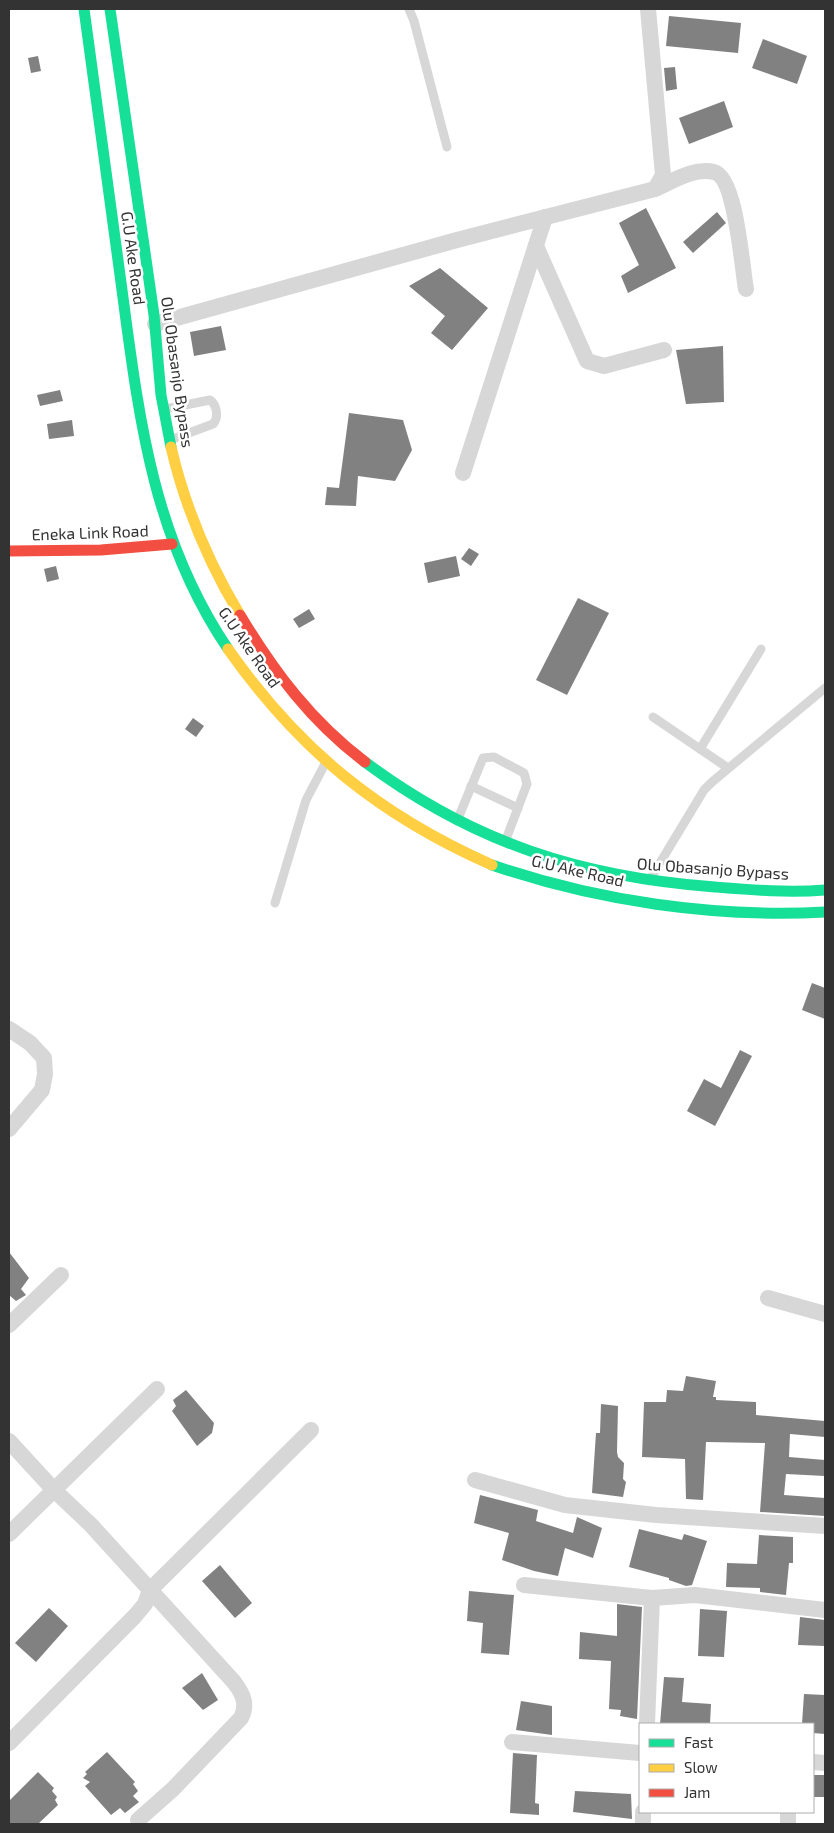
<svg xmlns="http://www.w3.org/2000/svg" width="834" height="1833" viewBox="0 0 834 1833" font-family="'Exo 2',sans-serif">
<rect width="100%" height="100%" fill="#fff"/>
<g fill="#818181">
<path d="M 669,16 L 741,23 L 738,53 L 666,46 Z"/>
<path d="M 763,39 L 807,56 L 797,84 L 752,68 Z"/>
<path d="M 38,56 L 41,71 L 31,73 L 28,58 Z"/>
<path d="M 675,67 L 677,89 L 666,91 L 664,68 Z"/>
<path d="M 724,101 L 733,127 L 689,144 L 679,118 Z"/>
<path d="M 646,208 L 676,268 L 628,293 L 621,276 L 639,265 L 619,223 Z"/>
<path d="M 717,212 L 726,223 L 693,253 L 683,242 Z"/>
<path d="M 440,268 L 488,308 L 452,350 L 431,333 L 445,316 L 409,286 Z"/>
<path d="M 221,326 L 226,350 L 194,356 L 190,332 Z"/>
<path d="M 723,346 L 724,402 L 686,404 L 676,350 Z"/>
<path d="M 60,390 L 63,401 L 40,406 L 37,395 Z"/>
<path d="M 349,413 L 403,420 L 412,450 L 395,481 L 358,476 L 356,506 L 325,505 L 327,487 L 339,488 Z"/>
<path d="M 72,420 L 74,436 L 49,439 L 47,424 Z"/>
<path d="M 469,548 L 479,554 L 471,566 L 461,559 Z"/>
<path d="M 456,556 L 460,576 L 428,583 L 424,563 Z"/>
<path d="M 56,566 L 59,579 L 47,582 L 44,569 Z"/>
<path d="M 578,598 L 609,613 L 567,695 L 536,680 Z"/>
<path d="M 309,609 L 315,619 L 299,628 L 293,619 Z"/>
<path d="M 193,718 L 204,726 L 196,737 L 185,729 Z"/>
<path d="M 812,983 L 825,988 L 825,1019 L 802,1010 Z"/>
<path d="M 740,1050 L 752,1056 L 715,1126 L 687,1111 L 704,1079 L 721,1088 Z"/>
<path d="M 9,1252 L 29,1278 L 21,1289 L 26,1295 L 16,1301 L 9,1295 Z"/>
<path d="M 686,1376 L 716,1381 L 713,1397 L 716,1397 L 716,1400 L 756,1402 L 756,1415 L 825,1421 L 825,1437 L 790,1434 L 789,1457 L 825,1460 L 825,1476 L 786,1474 L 784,1495 L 825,1498 L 825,1516 L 760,1512 L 765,1443 L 706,1442 L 703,1500 L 686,1499 L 685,1459 L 642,1457 L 644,1402 L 666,1402 L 667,1390 L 683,1391 Z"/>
<path d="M 186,1390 L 214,1423 L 212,1433 L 197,1446 L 172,1411 L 176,1406 L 173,1400 Z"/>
<path d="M 601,1404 L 618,1406 L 617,1452 L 618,1457 L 624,1463 L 623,1479 L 626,1482 L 623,1497 L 592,1493 L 596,1433 L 600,1433 Z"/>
<path d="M 480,1495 L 538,1510 L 536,1521 L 573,1533 L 577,1517 L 602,1528 L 593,1558 L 565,1548 L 558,1576 L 534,1571 L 502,1560 L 509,1533 L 474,1523 Z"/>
<path d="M 639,1529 L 682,1540 L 684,1534 L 707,1541 L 692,1585 L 686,1586 L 669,1580 L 669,1578 L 629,1567 Z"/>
<path d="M 759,1535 L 793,1537 L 793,1563 L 789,1563 L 786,1595 L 760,1592 L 760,1588 L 726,1587 L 727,1563 L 757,1564 Z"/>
<path d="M 220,1565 L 252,1603 L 235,1618 L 202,1581 Z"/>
<path d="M 469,1591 L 514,1595 L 509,1655 L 481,1653 L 483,1623 L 467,1621 Z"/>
<path d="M 617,1604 L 642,1607 L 637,1719 L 620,1716 L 621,1710 L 609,1709 L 611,1661 L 579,1659 L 580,1632 L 617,1636 Z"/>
<path d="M 49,1608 L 68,1626 L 36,1662 L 15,1643 Z"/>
<path d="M 700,1609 L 727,1611 L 724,1657 L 698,1656 Z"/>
<path d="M 800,1617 L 825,1620 L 825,1646 L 798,1645 Z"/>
<path d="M 202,1673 L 218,1700 L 203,1710 L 182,1688 Z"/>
<path d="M 664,1677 L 684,1678 L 682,1702 L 711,1704 L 710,1724 L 660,1724 Z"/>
<path d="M 804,1694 L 825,1695 L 825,1734 L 813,1733 L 813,1724 L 802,1724 Z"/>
<path d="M 521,1701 L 552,1706 L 552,1735 L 516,1730 Z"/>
<path d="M 107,1752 L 135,1782 L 133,1784 L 138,1791 L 133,1796 L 139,1802 L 125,1813 L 120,1808 L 111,1815 L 85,1786 L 90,1782 L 83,1778 L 87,1774 L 85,1772 Z"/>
<path d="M 513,1753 L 537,1755 L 535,1803 L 539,1804 L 539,1815 L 510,1813 Z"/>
<path d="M 38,1772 L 54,1788 L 52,1791 L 57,1797 L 55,1800 L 58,1805 L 38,1824 L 9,1824 L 9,1801 Z"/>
<rect x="813" y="1775" width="12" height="22"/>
<path d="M 575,1791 L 631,1794 L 632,1819 L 573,1812 Z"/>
</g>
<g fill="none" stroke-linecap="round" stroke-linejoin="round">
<g stroke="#d7d7d7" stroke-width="9">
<path d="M 409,9 L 414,21 L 447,147"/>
<path d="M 165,409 L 210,400 C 217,405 219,418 213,424 L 170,440"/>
<path d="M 653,717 L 728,768"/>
<path d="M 700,749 L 761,649"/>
<path d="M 471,786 L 518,808"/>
<path d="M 457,821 L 483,758 L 494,757 L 524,773 L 527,784 L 505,842"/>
<path d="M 649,881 L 704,790 L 712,782 L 825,688"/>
<path d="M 275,903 L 306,800 L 326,762"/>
</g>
<g stroke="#d7d7d7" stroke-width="16">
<path d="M 655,189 C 673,181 695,167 714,172 C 736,177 742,268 746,289"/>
<path d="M 536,246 L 587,361 L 604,366 L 664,350"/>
<path d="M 155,324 L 457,240 L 655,189 L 663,175 L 648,9"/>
<path d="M 463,473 L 545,217"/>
<path d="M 9,1029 L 30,1043 L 44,1058 L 45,1074 L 42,1090 L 9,1129"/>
<path d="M 768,1298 L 825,1314"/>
<path d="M 9,1325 L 61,1275"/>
<path d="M 9,1441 L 53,1489 L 91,1525 L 234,1682 C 243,1694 248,1704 241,1718 L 173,1789 L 138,1820"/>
<path d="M 475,1480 L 565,1505 L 656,1515 L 825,1526"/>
<path d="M 9,1534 L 157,1389"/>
<path d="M 524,1585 L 652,1598 L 695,1595 L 825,1610"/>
<path d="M 647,1724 L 652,1598"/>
<path d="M 512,1742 L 640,1753"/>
<path d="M 9,1743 L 135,1616 L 145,1604 L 150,1590 L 311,1430"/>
<path d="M 813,1762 L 825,1763"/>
<path d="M 643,1824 L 643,1812"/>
<path d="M 788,1824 L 788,1812"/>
</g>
<g stroke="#16e098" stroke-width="11">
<path d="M 84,9 C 96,98 108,186 120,275 C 138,409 150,534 228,649"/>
<path d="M 110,9 L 154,315 L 161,395 L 171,447"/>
<path d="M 365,762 C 474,843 581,877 715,887 C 752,890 788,893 825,890"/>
<path d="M 492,865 C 597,901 714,918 825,912"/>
</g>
<g stroke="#ffcf43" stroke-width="11">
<path d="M 171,447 C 185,507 208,562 240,615"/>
<path d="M 228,649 C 299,750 379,815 492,865"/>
</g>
<g stroke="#f24e42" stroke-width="11">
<path d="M 9,551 L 101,550 L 172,544"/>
<path d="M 240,615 C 275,673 311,721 365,762"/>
</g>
</g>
<g text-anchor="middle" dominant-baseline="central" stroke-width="5" stroke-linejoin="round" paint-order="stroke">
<g font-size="16" fill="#333" stroke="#fff">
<text transform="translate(134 258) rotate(82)">G.U Ake Road</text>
<text transform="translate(178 372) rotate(82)">Olu Obasanjo Bypass</text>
<text transform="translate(90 532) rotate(-2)">Eneka Link Road</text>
<text transform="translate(250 647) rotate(55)">G.U Ake Road</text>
<text transform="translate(713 868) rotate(4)">Olu Obasanjo Bypass</text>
<text transform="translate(578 870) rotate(13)">G.U Ake Road</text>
</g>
</g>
<rect width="834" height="1833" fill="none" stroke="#333333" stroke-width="20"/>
<rect x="639" y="1723" width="175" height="90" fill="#ffffff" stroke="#adadad"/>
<rect x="649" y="1739" width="25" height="8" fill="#16e098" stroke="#adadad"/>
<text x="684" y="1748" font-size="15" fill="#333333">Fast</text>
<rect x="649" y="1764" width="25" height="8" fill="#ffcf43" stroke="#adadad"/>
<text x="684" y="1773" font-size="15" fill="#333333">Slow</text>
<rect x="649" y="1789" width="25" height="8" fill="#f24e42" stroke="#adadad"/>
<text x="684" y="1798" font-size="15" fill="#333333">Jam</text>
</svg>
